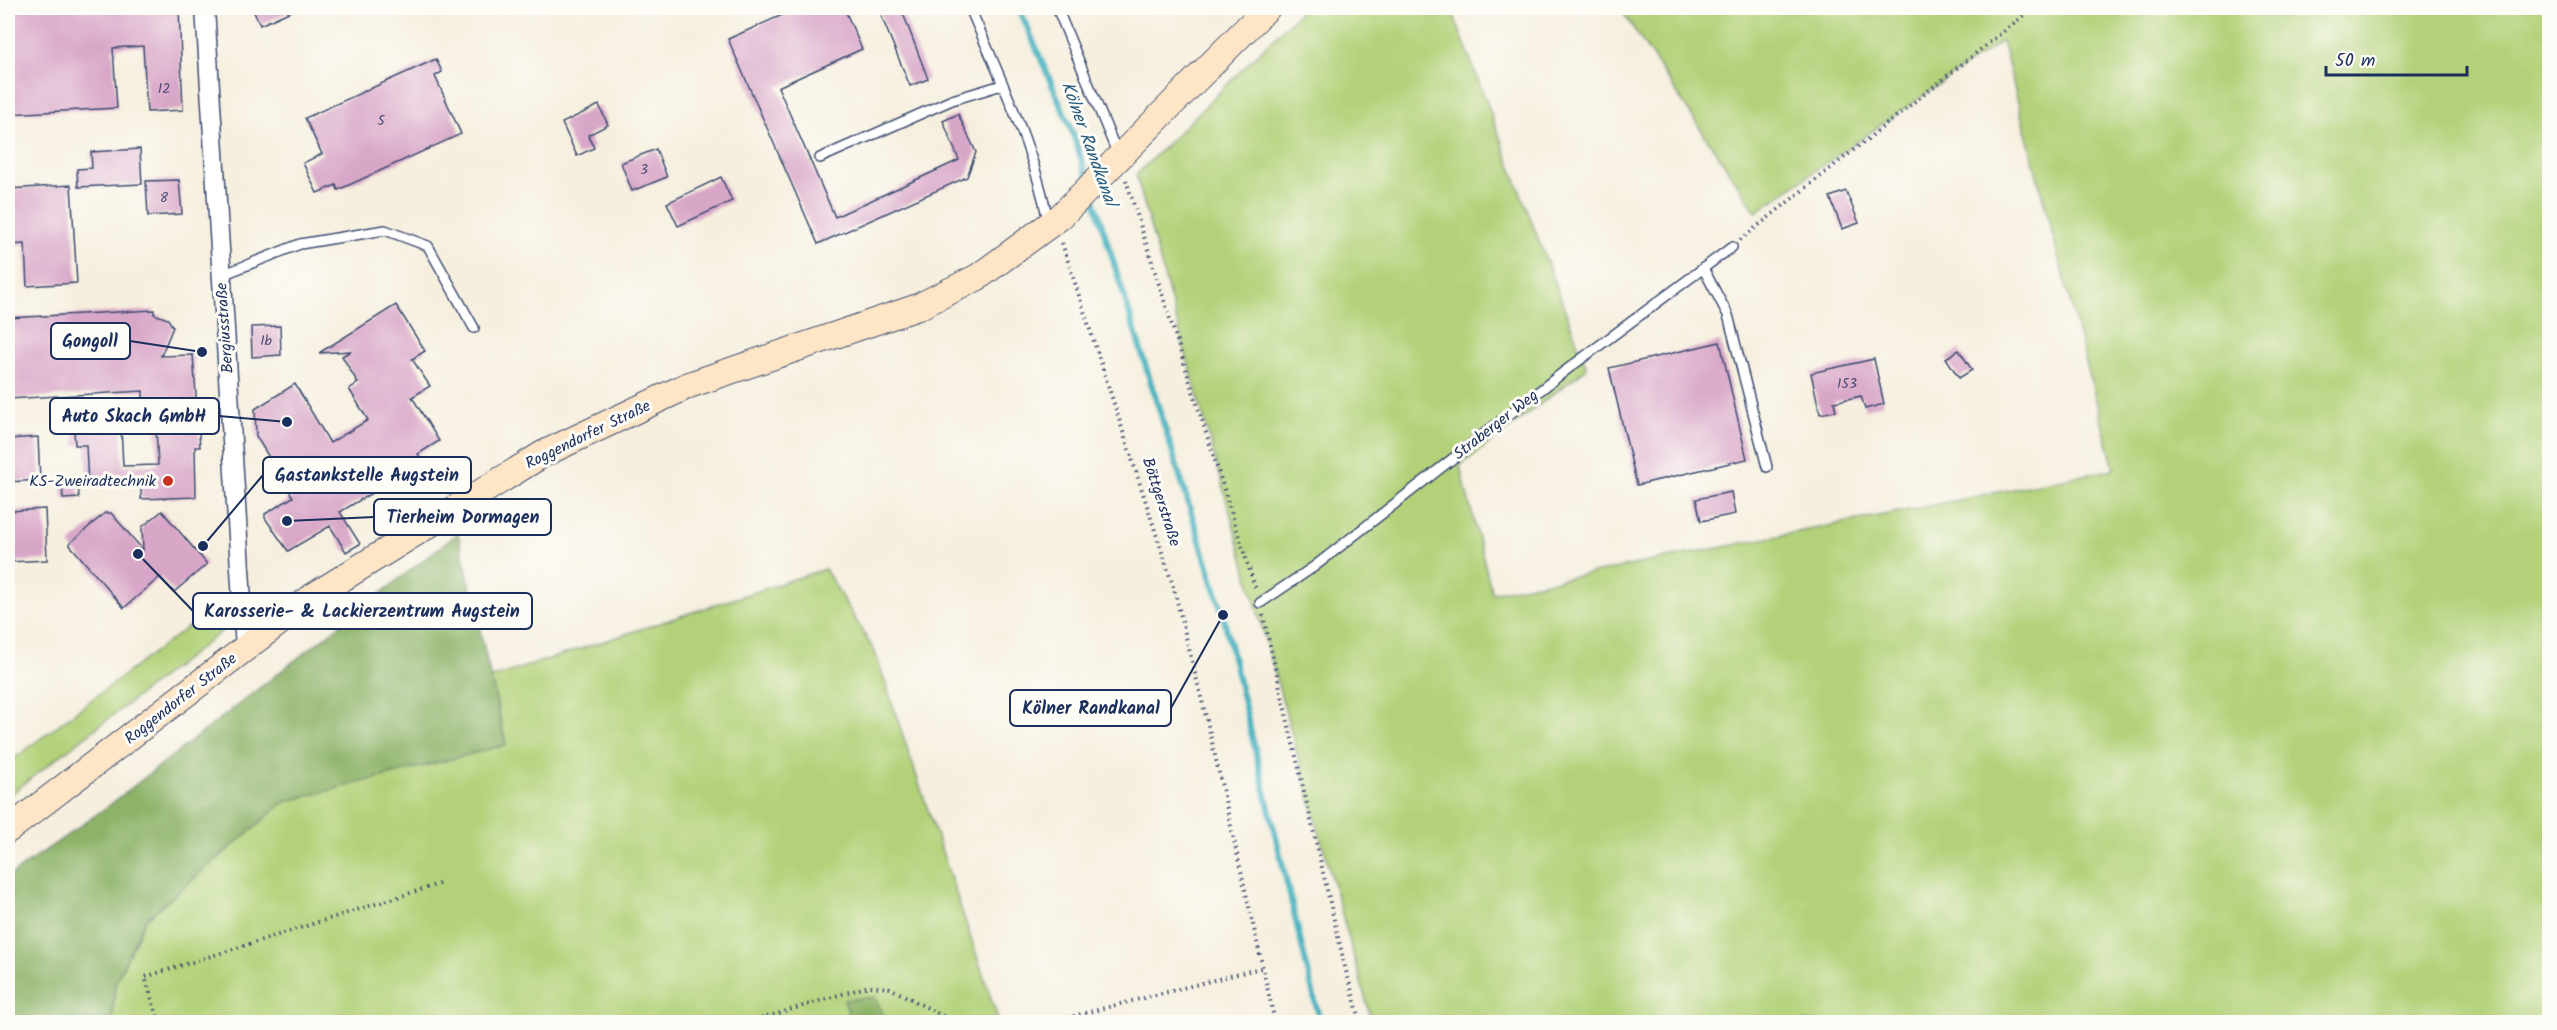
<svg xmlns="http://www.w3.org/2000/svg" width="2557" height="1030" viewBox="0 0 2557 1030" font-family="Kalam,sans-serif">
<rect width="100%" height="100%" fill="#fdfcf7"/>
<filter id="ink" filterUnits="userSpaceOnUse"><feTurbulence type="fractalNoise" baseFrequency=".0167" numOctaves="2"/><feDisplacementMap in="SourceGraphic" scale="12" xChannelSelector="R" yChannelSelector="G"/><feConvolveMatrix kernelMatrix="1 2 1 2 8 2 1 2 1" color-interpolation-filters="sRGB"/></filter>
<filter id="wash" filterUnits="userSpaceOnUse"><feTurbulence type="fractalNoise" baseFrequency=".008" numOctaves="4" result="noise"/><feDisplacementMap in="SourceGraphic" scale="24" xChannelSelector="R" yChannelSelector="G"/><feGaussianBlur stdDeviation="1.35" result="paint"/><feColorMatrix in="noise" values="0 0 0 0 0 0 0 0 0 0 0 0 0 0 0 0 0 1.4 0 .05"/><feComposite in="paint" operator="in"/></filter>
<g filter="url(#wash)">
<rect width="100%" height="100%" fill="#f6efde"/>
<g fill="#b2d178" stroke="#66806b" stroke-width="1.5">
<path d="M 1304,8 L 1451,8 L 1587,368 L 1460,466 L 1492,593 L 2114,469 L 2002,41 L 1756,212 L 1620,8 L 2549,8 L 2549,1022 L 1372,1022 L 1136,175 Z"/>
<path d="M 825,569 L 875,652 L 999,1022 L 112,1022 L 115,984 L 145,920 L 284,802 L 506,745 L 491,678 Z"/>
<path d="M 217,605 L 221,632 L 8,796 L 8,763 Z"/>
</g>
<g fill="#8db368" stroke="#547163" stroke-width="1.5">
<path d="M 458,533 L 506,745 L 284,802 L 145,920 L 115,984 L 112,1022 L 8,1022 L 8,877 L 107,807 Z"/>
<path d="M 875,997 L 887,1022 L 851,1022 L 844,1000 Z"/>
</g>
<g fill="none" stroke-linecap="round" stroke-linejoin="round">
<g stroke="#44b2c0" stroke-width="6">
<path d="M 1019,8 L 1074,136 L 1088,181"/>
<path d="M 1092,193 L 1223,615 L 1320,1022"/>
</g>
</g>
<g id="blocks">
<g fill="#d8a6c7">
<path d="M 8,8 L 179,8 L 183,110 L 147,112 L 143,46 L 113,48 L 117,108 L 8,114 Z"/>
<path d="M 252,8 L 298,8 L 260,25 Z"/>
<path d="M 798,8 L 844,8 L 862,49 L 778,87 L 835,217 L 959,160 L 943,121 L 958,114 L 976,152 L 967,177 L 818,244 L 728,39 Z"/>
<path d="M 878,8 L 901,8 L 928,79 L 910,86 Z"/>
<path d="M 436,59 L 442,72 L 435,76 L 461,134 L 338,190 L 336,185 L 317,193 L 303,163 L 322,154 L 305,118 Z"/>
<path d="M 599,105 L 608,125 L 588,135 L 594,148 L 577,156 L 562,123 Z"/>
<path d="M 140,149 L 142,184 L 78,187 L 77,169 L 92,168 L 91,152 Z"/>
<path d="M 656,149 L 667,177 L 632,191 L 621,163 Z"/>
<path d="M 721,177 L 732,201 L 678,226 L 667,203 Z"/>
<path d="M 179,180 L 182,214 L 148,216 L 146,181 Z"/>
<path d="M 71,185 L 77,283 L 27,286 L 25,244 L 8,245 L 8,189 Z"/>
<path d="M 1846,191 L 1859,223 L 1842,229 L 1830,197 Z"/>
<path d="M 396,305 L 425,351 L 412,359 L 430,386 L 412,397 L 439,441 L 418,454 L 423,462 L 340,512 L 360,544 L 346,552 L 330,526 L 288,551 L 265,518 L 265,514 L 293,497 L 256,436 L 255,409 L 295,384 L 330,443 L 368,420 L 349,389 L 358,383 L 342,356 L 351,351 L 319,353 Z"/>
<path d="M 154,310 L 154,314 L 168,319 L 173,327 L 161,356 L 193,355 L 200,447 L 195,447 L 196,497 L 141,499 L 141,483 L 88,485 L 86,445 L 75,445 L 74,431 L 121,428 L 123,466 L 158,465 L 156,427 L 144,428 L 143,391 L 8,399 L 8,318 Z"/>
<path d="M 280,326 L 281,355 L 252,357 L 251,327 Z"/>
<path d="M 1720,342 L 1747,459 L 1637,485 L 1609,368 Z"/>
<path d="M 1959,350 L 1972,370 L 1959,378 L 1946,358 Z"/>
<path d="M 1874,359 L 1884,404 L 1865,409 L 1861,396 L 1834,402 L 1836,411 L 1820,414 L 1811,373 Z"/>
<path d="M 38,437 L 40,480 L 8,482 L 8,439 Z"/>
<path d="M 78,482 L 79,498 L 63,499 L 62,483 Z"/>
<path d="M 1731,492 L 1735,514 L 1701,521 L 1696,499 Z"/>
<path d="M 45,509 L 47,560 L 8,562 L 8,511 Z"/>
<path d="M 162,511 L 207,564 L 174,592 L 160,577 L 124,608 L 69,544 L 105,513 L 111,513 L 143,550 L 142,527 Z"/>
</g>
</g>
</g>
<g filter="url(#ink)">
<use href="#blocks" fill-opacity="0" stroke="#3c4c71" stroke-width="1.5"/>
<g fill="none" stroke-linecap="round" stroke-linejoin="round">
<defs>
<g id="lane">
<path d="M 970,8 C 999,76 1034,148 1048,221"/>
<path d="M 1057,8 L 1118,155"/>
<path d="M 820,158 L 952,100 L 1002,85"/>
<path d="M 1703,268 L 1728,315 L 1767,467"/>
<path d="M 222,275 L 300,244 L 385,230 L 428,246 L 474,328"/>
<path d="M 1260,603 L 1315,566 L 1565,371 L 1732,247"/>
</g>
<path id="street" d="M 205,8 L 245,649"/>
<path id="secondary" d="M 8,830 L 312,597 L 543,454 L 689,385 L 918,307 L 978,277 L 1060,217 L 1267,8"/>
</defs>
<use href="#lane" stroke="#3c4c71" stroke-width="12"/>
<use href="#street" stroke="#3c4c71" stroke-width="21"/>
<use href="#secondary" stroke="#3c4c71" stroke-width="28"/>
<g stroke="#3c4c71" stroke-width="4" stroke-dasharray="1.5 4.5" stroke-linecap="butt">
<path d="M 1126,180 L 1256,590"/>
<path d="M 1740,240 L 2033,8"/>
<path d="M 1062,243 L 1174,589 L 1209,729 L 1275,1022"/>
<path d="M 1263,615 L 1346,971 L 1361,1022"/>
<path d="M 159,1022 L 145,977 L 442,883"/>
<path d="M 750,1022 L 869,986 L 890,988 L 954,1022"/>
<path d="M 1050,1022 L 1261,968"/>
</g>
<use href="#lane" stroke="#fff" stroke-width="9"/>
<use href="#street" stroke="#fff" stroke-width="18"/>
<use href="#secondary" stroke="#fde5c5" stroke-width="26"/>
</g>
</g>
<circle fill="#c8321e" stroke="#fdfcf7" stroke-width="2" cx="168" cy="481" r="6"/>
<g text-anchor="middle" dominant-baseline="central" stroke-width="6" stroke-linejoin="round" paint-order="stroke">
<g font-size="14" fill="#4a4d78">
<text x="164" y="89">12</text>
<text x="381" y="121">5</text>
<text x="644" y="170">3</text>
<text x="164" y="198">8</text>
<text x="266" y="341">1b</text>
<text x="1847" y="384">153</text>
</g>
<g font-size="16" fill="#1b2f5e" stroke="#fdfcf7">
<text transform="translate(225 328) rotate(-94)">Bergiusstraße</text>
<text transform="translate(1496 425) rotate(-38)">Straberger Weg</text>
<text transform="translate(588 435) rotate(-26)">Roggendorfer Straße</text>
<text transform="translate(1161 502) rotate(72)">Böttgerstraße</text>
<text transform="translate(181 699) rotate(-38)">Roggendorfer Straße</text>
</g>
<g font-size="16" fill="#1b2f5e" stroke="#fdfcf7" text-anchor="end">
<text x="156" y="481">KS-Zweiradtechnik</text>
</g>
<g font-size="18" font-style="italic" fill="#295d80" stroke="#fdfcf7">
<text transform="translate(1088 144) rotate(70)">Kölner Randkanal</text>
</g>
</g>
<path fill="none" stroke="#1b2f5e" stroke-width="2" d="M202 352L130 341M287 422L219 416M203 546L263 475M287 521L374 517M138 554L193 611M1223 615L1171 708"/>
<g fill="#1b2f5e" stroke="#fdfcf7" stroke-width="2">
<circle cx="202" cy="352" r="6"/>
<circle cx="287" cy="422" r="6"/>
<circle cx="203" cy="546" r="6"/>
<circle cx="287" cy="521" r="6"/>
<circle cx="138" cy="554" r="6"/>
<circle cx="1223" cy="615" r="6"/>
</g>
<g fill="#fdfcf7" stroke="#1b2f5e" stroke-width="2">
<rect x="51" y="323" width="79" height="36" rx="6"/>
<rect x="50" y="398" width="169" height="36" rx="6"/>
<rect x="263" y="457" width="208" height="36" rx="6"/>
<rect x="374" y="499" width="177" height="36" rx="6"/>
<rect x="193" y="593" width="339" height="36" rx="6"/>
<rect x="1010" y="690" width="161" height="36" rx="6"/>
</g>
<g font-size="18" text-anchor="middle" font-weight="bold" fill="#1b2f5e">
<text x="90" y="347">Gongoll</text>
<text x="134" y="422">Auto Skach GmbH</text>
<text x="367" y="481">Gastankstelle Augstein</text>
<text x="463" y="523">Tierheim Dormagen</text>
<text x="362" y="617">Karosserie- &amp; Lackierzentrum Augstein</text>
<text x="1091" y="714">Kölner Randkanal</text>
</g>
<rect width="2557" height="1030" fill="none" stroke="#fdfcf7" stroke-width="30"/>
<path d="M2326 66v9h141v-9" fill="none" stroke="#1b2f5e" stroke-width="3"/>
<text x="2335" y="66" font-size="18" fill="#1b2f5e" stroke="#fdfcf7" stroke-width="4.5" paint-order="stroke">50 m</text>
</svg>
